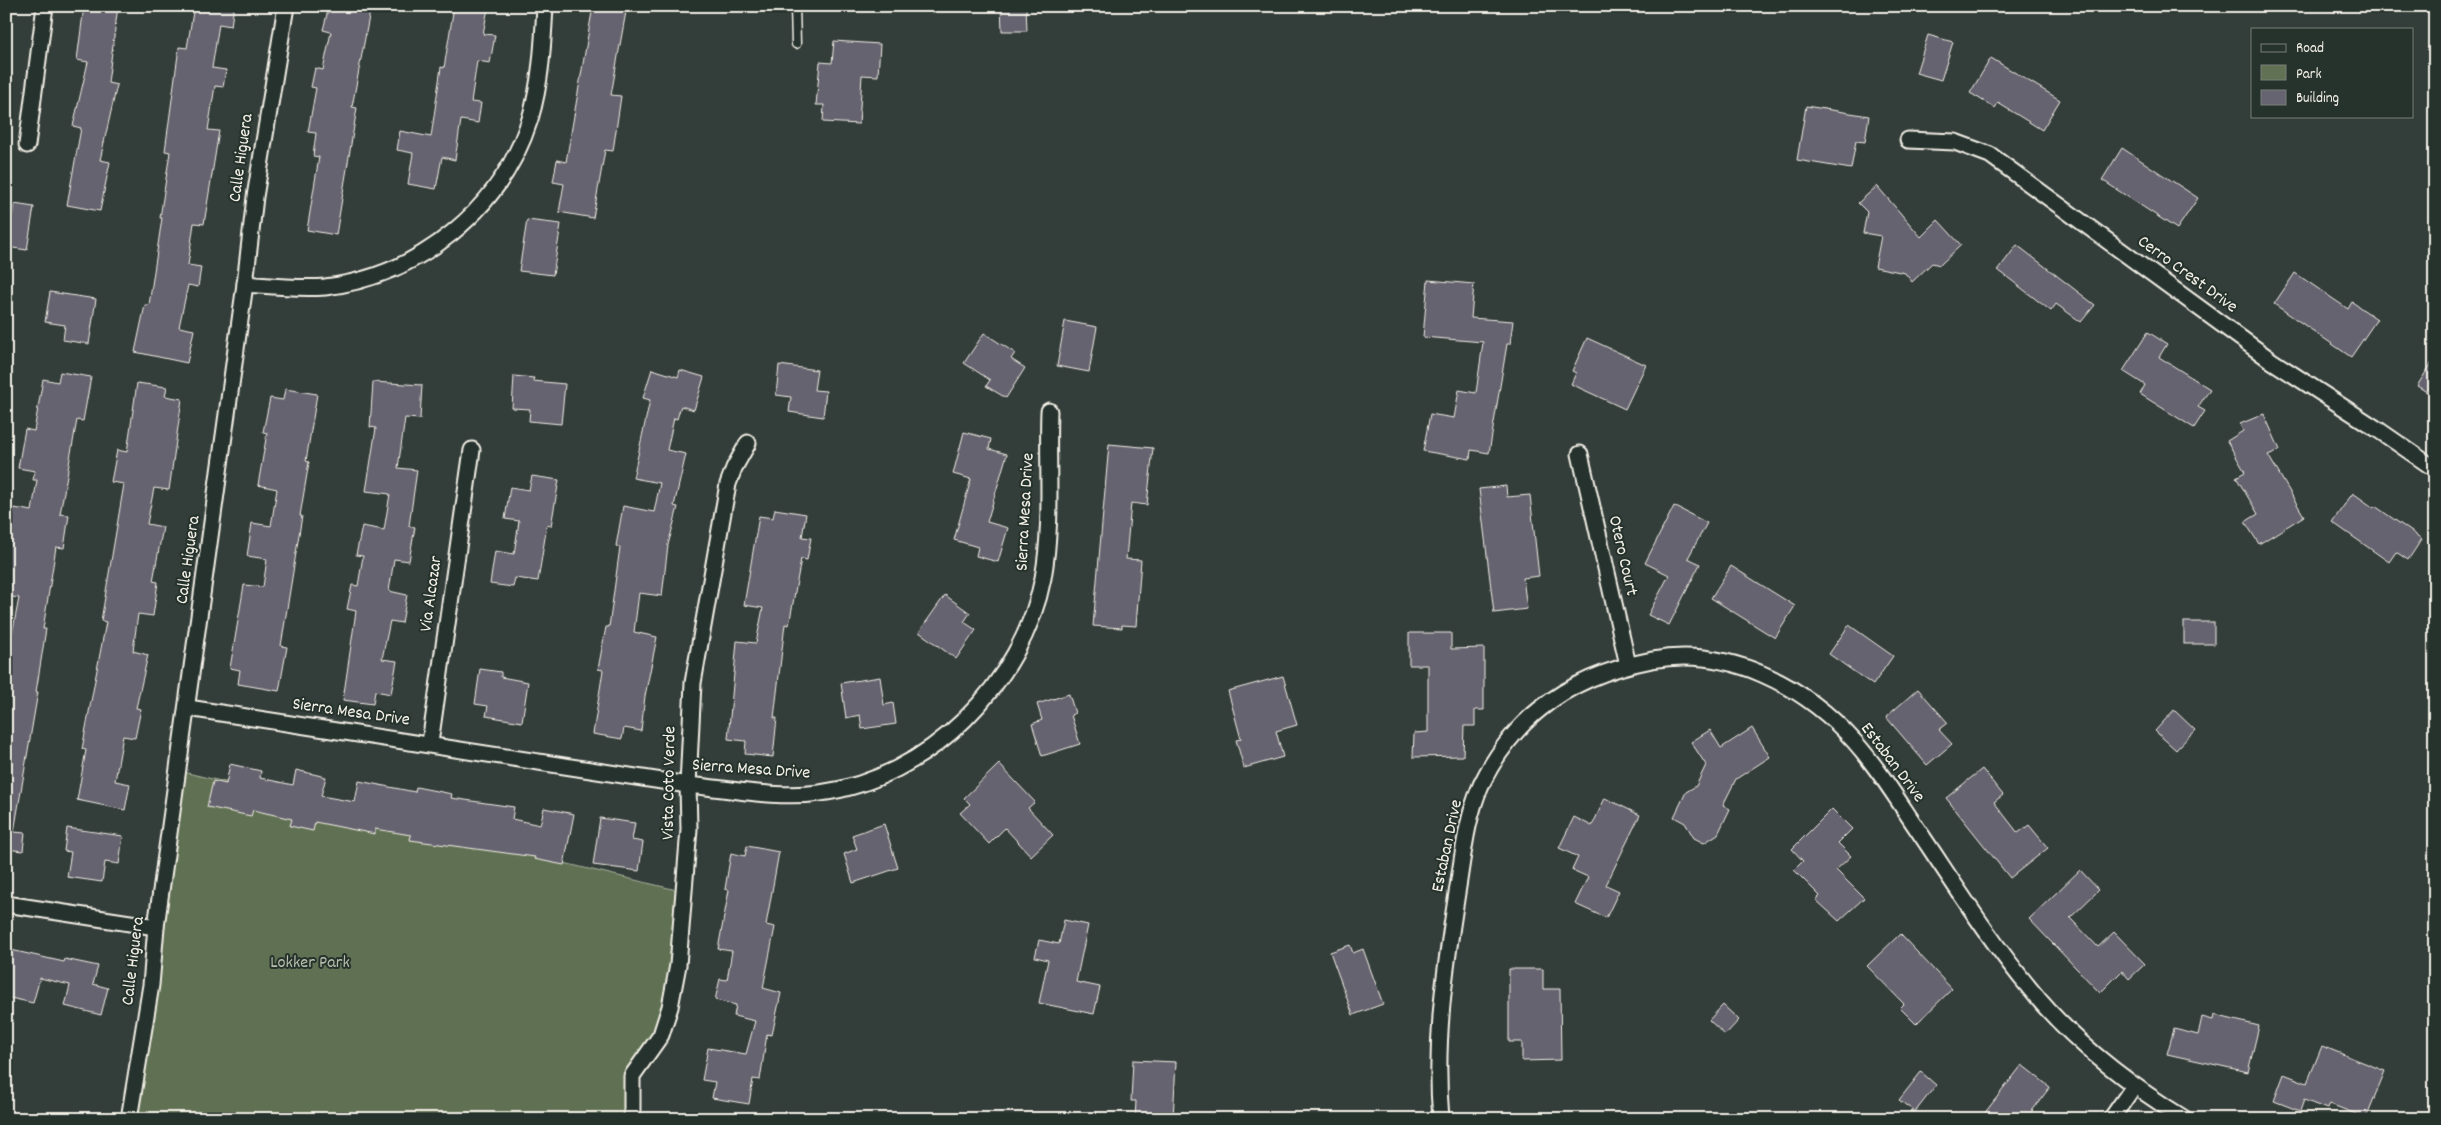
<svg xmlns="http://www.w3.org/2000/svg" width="2441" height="1125" viewBox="0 0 2441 1125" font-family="Dekko,sans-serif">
<rect width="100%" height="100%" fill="#333d3a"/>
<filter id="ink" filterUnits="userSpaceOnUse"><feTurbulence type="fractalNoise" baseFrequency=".02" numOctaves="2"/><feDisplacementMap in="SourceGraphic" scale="10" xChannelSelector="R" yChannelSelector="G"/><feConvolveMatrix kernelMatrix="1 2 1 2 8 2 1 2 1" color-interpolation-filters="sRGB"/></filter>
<g filter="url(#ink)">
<path fill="#617153" stroke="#aab19e" d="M 179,771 L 685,892 L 670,1007 L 632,1076 L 632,1119 L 129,1119 Z"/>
<g fill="#666470" stroke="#f4f1e8">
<path d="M 84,6 L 118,6 L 108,83 L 117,85 L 100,160 L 110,162 L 100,211 L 67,205 L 81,128 L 73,126 L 88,62 L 77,60 Z"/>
<path d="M 194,6 L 234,6 L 231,26 L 219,24 L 212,68 L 226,70 L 223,87 L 215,86 L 208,130 L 219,131 L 204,224 L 194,223 L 188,265 L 201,267 L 198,287 L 188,285 L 179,327 L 194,330 L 187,363 L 135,352 L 145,305 L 149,305 L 162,218 L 160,218 L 170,152 L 165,151 L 179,47 L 187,48 Z"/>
<path d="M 329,6 L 371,6 L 352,107 L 357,108 L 336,235 L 307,230 L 319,157 L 313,156 L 316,133 L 308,132 L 316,88 L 311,87 L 315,68 L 323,70 L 331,32 L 323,30 Z"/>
<path d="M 454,6 L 488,8 L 483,34 L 495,35 L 490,63 L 477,61 L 471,102 L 481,103 L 478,123 L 461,120 L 455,160 L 442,157 L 436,189 L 408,184 L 413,153 L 397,150 L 400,131 L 431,137 L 441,67 L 444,68 Z"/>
<path d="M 593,6 L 627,6 L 611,95 L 621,96 L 613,151 L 605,150 L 593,218 L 559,212 L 564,184 L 553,182 L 557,160 L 566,162 Z"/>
<path d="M 1001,6 L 1026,6 L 1027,31 L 1002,31 Z"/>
<path d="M 1928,35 L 1953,42 L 1941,80 L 1916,73 Z"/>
<path d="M 834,41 L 880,44 L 878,76 L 862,75 L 859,124 L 823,122 L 824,105 L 816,105 L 820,62 L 832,63 Z"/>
<path d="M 1991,58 L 2060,100 L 2042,130 L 1998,103 L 1995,108 L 1970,93 Z"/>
<path d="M 1806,106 L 1869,116 L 1865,142 L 1856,141 L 1851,169 L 1797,160 Z"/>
<path d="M 2122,148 L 2198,198 L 2177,229 L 2102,180 Z"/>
<path d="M 1877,186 L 1921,237 L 1938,220 L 1961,245 L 1940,265 L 1932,263 L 1912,282 L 1905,273 L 1875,267 L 1881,236 L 1863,233 L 1867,212 L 1858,203 Z"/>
<path d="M 14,204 L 34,207 L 27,250 L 6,247 L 6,217 L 12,218 Z"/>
<path d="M 527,220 L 561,224 L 553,275 L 519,271 Z"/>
<path d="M 2017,245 L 2095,305 L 2081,322 L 2056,304 L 2051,311 L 1998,270 Z"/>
<path d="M 2295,273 L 2348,309 L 2352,302 L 2377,319 L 2351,357 L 2274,304 Z"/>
<path d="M 1428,280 L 1474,284 L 1471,318 L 1513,321 L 1510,344 L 1507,344 L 1489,453 L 1471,450 L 1470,459 L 1423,451 L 1430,414 L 1454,418 L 1459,390 L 1476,393 L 1483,342 L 1423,337 Z"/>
<path d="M 50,292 L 96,299 L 89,344 L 63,340 L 65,325 L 45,322 Z"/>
<path d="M 1065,321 L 1097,327 L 1089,372 L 1057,366 Z"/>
<path d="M 2148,332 L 2167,344 L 2159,357 L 2210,389 L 2198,407 L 2205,411 L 2194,428 L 2140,394 L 2145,385 L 2123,371 Z"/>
<path d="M 984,333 L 1015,353 L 1011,359 L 1025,368 L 1006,398 L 986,386 L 990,380 L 964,363 Z"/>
<path d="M 1587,338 L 1646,365 L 1625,409 L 1571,384 L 1576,373 L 1572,371 Z"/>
<path d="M 2435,358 L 2435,397 L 2417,386 Z"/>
<path d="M 779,365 L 817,370 L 814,390 L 826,391 L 823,417 L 789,412 L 791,397 L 776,395 Z"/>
<path d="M 652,369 L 678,377 L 680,370 L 704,377 L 694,410 L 681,406 L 677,419 L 674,418 L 667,450 L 686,454 L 674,506 L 678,507 L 668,545 L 662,596 L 639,593 L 634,632 L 657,637 L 645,696 L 641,731 L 624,728 L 622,739 L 593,734 L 603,670 L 598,669 L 606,627 L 609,627 L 620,547 L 616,546 L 623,506 L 654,512 L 660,483 L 633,478 L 650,400 L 643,398 Z"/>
<path d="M 60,372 L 91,377 L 83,421 L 77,420 L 60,514 L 69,515 L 64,548 L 56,547 L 43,629 L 46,629 L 36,692 L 38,692 L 14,832 L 25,833 L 23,851 L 6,849 L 6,633 L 12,634 L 19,598 L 6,596 L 6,560 L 14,508 L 32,511 L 37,480 L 33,480 L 35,471 L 18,468 L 25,429 L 34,431 L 43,379 L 58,382 Z"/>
<path d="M 514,376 L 534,378 L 533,381 L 565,384 L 561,424 L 529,421 L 530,409 L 512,408 Z"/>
<path d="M 373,382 L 422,385 L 420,419 L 405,418 L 398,468 L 417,470 L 409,526 L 415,527 L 409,561 L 394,559 L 389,591 L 407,595 L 402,623 L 390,621 L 382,659 L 397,661 L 391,694 L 375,691 L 373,704 L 343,700 L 356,611 L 347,609 L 352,585 L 358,586 L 363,556 L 356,555 L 362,526 L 384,530 L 390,494 L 366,491 L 376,428 L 370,427 Z"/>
<path d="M 137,383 L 167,387 L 165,396 L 182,399 L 169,490 L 154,488 L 147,524 L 163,527 L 153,581 L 158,582 L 153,616 L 138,614 L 133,651 L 148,655 L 136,708 L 141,709 L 135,738 L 123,736 L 115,781 L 130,784 L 125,810 L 77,800 L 86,750 L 82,749 L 106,622 L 101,621 L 124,484 L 111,482 L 117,450 L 127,452 Z"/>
<path d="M 285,389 L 317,394 L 306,461 L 309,462 L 300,516 L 302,516 L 281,646 L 287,647 L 279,691 L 238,684 L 240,670 L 230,668 L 244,585 L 263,587 L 267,559 L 247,556 L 252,523 L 271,526 L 277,489 L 258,485 L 267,433 L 263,432 L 270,398 L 283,400 Z"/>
<path d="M 2264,414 L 2280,450 L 2268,455 L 2304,516 L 2259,544 L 2245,522 L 2258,514 L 2236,477 L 2245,472 L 2227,441 L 2243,431 L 2240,424 Z"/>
<path d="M 964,432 L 991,439 L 989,449 L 1007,454 L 987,522 L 1008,528 L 998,562 L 976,556 L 978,547 L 954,540 L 971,479 L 953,474 Z"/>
<path d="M 1109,444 L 1153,448 L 1147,505 L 1131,503 L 1126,559 L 1141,560 L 1136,626 L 1122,625 L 1122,628 L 1093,626 Z"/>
<path d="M 532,476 L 559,480 L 551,526 L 547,525 L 538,581 L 515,578 L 513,587 L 490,584 L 495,551 L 514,554 L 519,521 L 505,519 L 510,487 L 529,490 Z"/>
<path d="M 1506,486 L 1507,497 L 1530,495 L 1539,576 L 1523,578 L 1527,609 L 1494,613 L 1479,489 Z"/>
<path d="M 2353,493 L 2374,508 L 2375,506 L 2422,539 L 2408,560 L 2396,552 L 2389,562 L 2332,522 Z"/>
<path d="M 1674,506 L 1707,523 L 1688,558 L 1700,564 L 1669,625 L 1648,615 L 1669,575 L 1645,563 Z"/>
<path d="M 775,509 L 806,514 L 802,537 L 811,538 L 807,560 L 801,559 L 789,625 L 785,624 L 774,718 L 777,718 L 773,757 L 745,754 L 746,741 L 728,739 L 737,641 L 756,643 L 763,608 L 744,605 L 759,516 L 773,518 Z"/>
<path d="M 1731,566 L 1795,606 L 1775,638 L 1711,598 Z"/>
<path d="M 945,595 L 970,613 L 964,622 L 976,630 L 956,659 L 919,632 Z"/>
<rect x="2184" y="622" width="30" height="22"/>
<path d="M 1849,625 L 1893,656 L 1873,685 L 1829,654 Z"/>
<path d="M 1409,633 L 1451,633 L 1451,649 L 1484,648 L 1484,710 L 1475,710 L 1475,726 L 1464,726 L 1463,756 L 1413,757 L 1414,733 L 1428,732 L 1428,665 L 1409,665 Z"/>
<path d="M 480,669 L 501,672 L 501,677 L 528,682 L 522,722 L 486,716 L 488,706 L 475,704 Z"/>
<path d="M 1283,676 L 1297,725 L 1276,731 L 1283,757 L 1244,768 L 1236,740 L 1241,739 L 1228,691 Z"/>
<path d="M 880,677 L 884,705 L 893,703 L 896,724 L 862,729 L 860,715 L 846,718 L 841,683 Z"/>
<path d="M 1918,689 L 1948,723 L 1939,730 L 1952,744 L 1927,765 L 1886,717 Z"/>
<path d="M 1069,694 L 1075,713 L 1071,715 L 1080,744 L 1042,756 L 1032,724 L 1042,720 L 1037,704 Z"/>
<path d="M 2174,710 L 2195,730 L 2176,750 L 2155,731 Z"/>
<path d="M 1752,728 L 1770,757 L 1736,779 L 1723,805 L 1730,809 L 1718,834 L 1704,843 L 1694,838 L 1685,823 L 1674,817 L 1686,792 L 1696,786 L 1706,765 L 1691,742 L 1710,730 L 1721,748 Z"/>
<path d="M 230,764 L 261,771 L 260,778 L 293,785 L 296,770 L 326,777 L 321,796 L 355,802 L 359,781 L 415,792 L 416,787 L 452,794 L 451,798 L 514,807 L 512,819 L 540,825 L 544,808 L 574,814 L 564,865 L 534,859 L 535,857 L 410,840 L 411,835 L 375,829 L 375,834 L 315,822 L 313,831 L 290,826 L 292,819 L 253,810 L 251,816 L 207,807 L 213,781 L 226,784 Z"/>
<path d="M 999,764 L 1035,802 L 1028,808 L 1053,835 L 1031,856 L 1005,828 L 989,844 L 960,813 L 970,804 L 964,798 Z"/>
<path d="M 1982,769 L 2003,795 L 1994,802 L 2018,833 L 2029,825 L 2048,848 L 2010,878 L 1946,798 Z"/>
<path d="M 1605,798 L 1640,815 L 1606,885 L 1619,891 L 1606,918 L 1575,904 L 1588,877 L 1572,870 L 1578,857 L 1559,848 L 1574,817 L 1592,826 Z"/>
<path d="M 1832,809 L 1852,829 L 1838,843 L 1851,856 L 1836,870 L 1864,898 L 1839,921 L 1816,900 L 1820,896 L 1794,870 L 1803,861 L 1792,849 Z"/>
<path d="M 600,818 L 635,823 L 632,840 L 643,842 L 639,871 L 593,865 Z"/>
<path d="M 884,824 L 898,868 L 853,883 L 844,854 L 857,849 L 852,835 Z"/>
<path d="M 67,828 L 123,836 L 119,864 L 105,862 L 102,882 L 67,877 L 71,852 L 64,851 Z"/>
<path d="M 747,846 L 779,852 L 766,925 L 775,927 L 763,988 L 781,993 L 772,1035 L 767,1034 L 760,1080 L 753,1079 L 749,1104 L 712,1098 L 715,1082 L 702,1080 L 708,1048 L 746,1054 L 755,1021 L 734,1016 L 736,1005 L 715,1000 L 720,979 L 727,980 L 732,951 L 718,949 L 729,890 L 725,889 L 731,853 L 745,856 Z"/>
<path d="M 2080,870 L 2099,890 L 2070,918 L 2098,947 L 2114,932 L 2145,964 L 2129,979 L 2122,971 L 2100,993 L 2029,919 Z"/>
<path d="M 1064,920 L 1088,925 L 1076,982 L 1100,987 L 1094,1014 L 1039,1003 L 1048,960 L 1035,957 L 1039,940 L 1059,944 Z"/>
<path d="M 1900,934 L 1952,989 L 1916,1024 L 1900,1008 L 1904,1004 L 1867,966 Z"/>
<path d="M 1350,945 L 1353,953 L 1363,949 L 1383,1004 L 1353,1015 L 1330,952 Z"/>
<path d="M 11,950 L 64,962 L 65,959 L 98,966 L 93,984 L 108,988 L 101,1015 L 65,1006 L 70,985 L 40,978 L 33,1003 L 6,997 L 6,972 Z"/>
<path d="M 1509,969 L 1543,969 L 1543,989 L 1560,989 L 1561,1060 L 1522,1061 L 1522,1042 L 1509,1042 Z"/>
<path d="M 1723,1005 L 1739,1020 L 1725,1035 L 1709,1020 Z"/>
<path d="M 2214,1015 L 2259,1026 L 2248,1072 L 2167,1054 L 2174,1029 L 2198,1035 L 2202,1017 L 2213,1020 Z"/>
<path d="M 2322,1046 L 2385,1071 L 2366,1118 L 2330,1104 L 2327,1109 L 2304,1100 L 2300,1111 L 2274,1101 L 2284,1074 L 2307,1083 Z"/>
<path d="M 1133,1060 L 1176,1062 L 1173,1119 L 1135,1119 L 1136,1101 L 1131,1101 Z"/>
<path d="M 2022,1065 L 2050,1087 L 2026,1119 L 1980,1119 Z"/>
<path d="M 1921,1072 L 1936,1085 L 1915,1112 L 1899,1100 Z"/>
</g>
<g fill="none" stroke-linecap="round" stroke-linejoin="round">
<defs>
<path id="service" d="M 795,6 L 796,44"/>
<g id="minor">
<path d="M 1908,140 L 1955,142 L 1990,155 L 2272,361 L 2380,431 L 2435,469"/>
<path d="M 27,145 L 45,6"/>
<path d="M 245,284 C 272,286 298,289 325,287 C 419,276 502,209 530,119 C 541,83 543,44 545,6"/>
<path d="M 1580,454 L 1628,665"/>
<path d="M 188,708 L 688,785 C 731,789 777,799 820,793 C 928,779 1023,683 1043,578 C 1053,523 1047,467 1049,411"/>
<path d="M 430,743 L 472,450"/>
<path d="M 6,904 L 156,927"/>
<path d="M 129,1119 L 151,985 L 156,927 L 245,284 L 255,197 L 286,6"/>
<path d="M 632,1119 L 632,1076 L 661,1035 L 670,1007 L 678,965 L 689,829 L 688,785 L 693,683 L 728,484 L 734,468 L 748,443"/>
<path d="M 1441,1119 C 1434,1041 1445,969 1457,893 C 1463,857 1466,819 1481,785 C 1495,756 1515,729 1540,709 C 1573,682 1611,668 1652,660 C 1728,646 1804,685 1854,741 C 1880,770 1900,804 1922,836 C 1957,888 1991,942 2031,990 C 2073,1042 2128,1084 2185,1119"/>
<path d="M 2111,1119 L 2134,1086"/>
</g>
</defs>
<use href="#service" stroke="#f4f1e8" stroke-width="11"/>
<use href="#minor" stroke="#f4f1e8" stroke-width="19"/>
<use href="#service" stroke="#26332d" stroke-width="8"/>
<use href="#minor" stroke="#26332d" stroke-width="15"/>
</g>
</g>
<g text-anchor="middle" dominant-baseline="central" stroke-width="4" stroke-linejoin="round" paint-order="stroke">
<g font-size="18" fill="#f4f1e8" stroke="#26332d">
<text transform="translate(242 158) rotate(-82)">Calle Higuera</text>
<text transform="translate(2187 275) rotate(36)">Cerro Crest Drive</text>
<text transform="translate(1026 512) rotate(-87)">Sierra Mesa Drive</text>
<text transform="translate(1622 556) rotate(77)">Otero Court</text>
<text transform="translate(189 560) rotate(-82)">Calle Higuera</text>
<text transform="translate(432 594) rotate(-82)">Via Alcazar</text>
<text transform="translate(351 713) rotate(8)">Sierra Mesa Drive</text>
<text transform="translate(1892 763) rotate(53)">Estaban Drive</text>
<text transform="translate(751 770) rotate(4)">Sierra Mesa Drive</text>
<text transform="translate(670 783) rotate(-89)">Vista Coto Verde</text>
<text transform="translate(1448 846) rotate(-78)">Estaban Drive</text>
<text transform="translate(134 961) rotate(-83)">Calle Higuera</text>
</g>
<g font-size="18" fill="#b9beac" stroke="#26332d">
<text x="310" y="963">Lokker Park</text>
</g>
</g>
<rect width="2441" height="1125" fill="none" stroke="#26332d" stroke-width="25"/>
<rect x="12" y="12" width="2416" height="1100" fill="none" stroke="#f4f1e8" stroke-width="2" filter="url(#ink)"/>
<rect x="2251" y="28" width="162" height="90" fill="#26332d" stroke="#787f78"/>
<rect x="2261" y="44" width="25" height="8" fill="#26332d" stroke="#787f78"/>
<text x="2296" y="52" font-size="15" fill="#f4f1e8">Road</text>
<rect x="2261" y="65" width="25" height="15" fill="#617153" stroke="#787f78"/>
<text x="2296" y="78" font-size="15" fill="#f4f1e8">Park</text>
<rect x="2261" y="90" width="25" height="15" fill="#666470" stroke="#787f78"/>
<text x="2296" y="102" font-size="15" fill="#f4f1e8">Building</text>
</svg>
